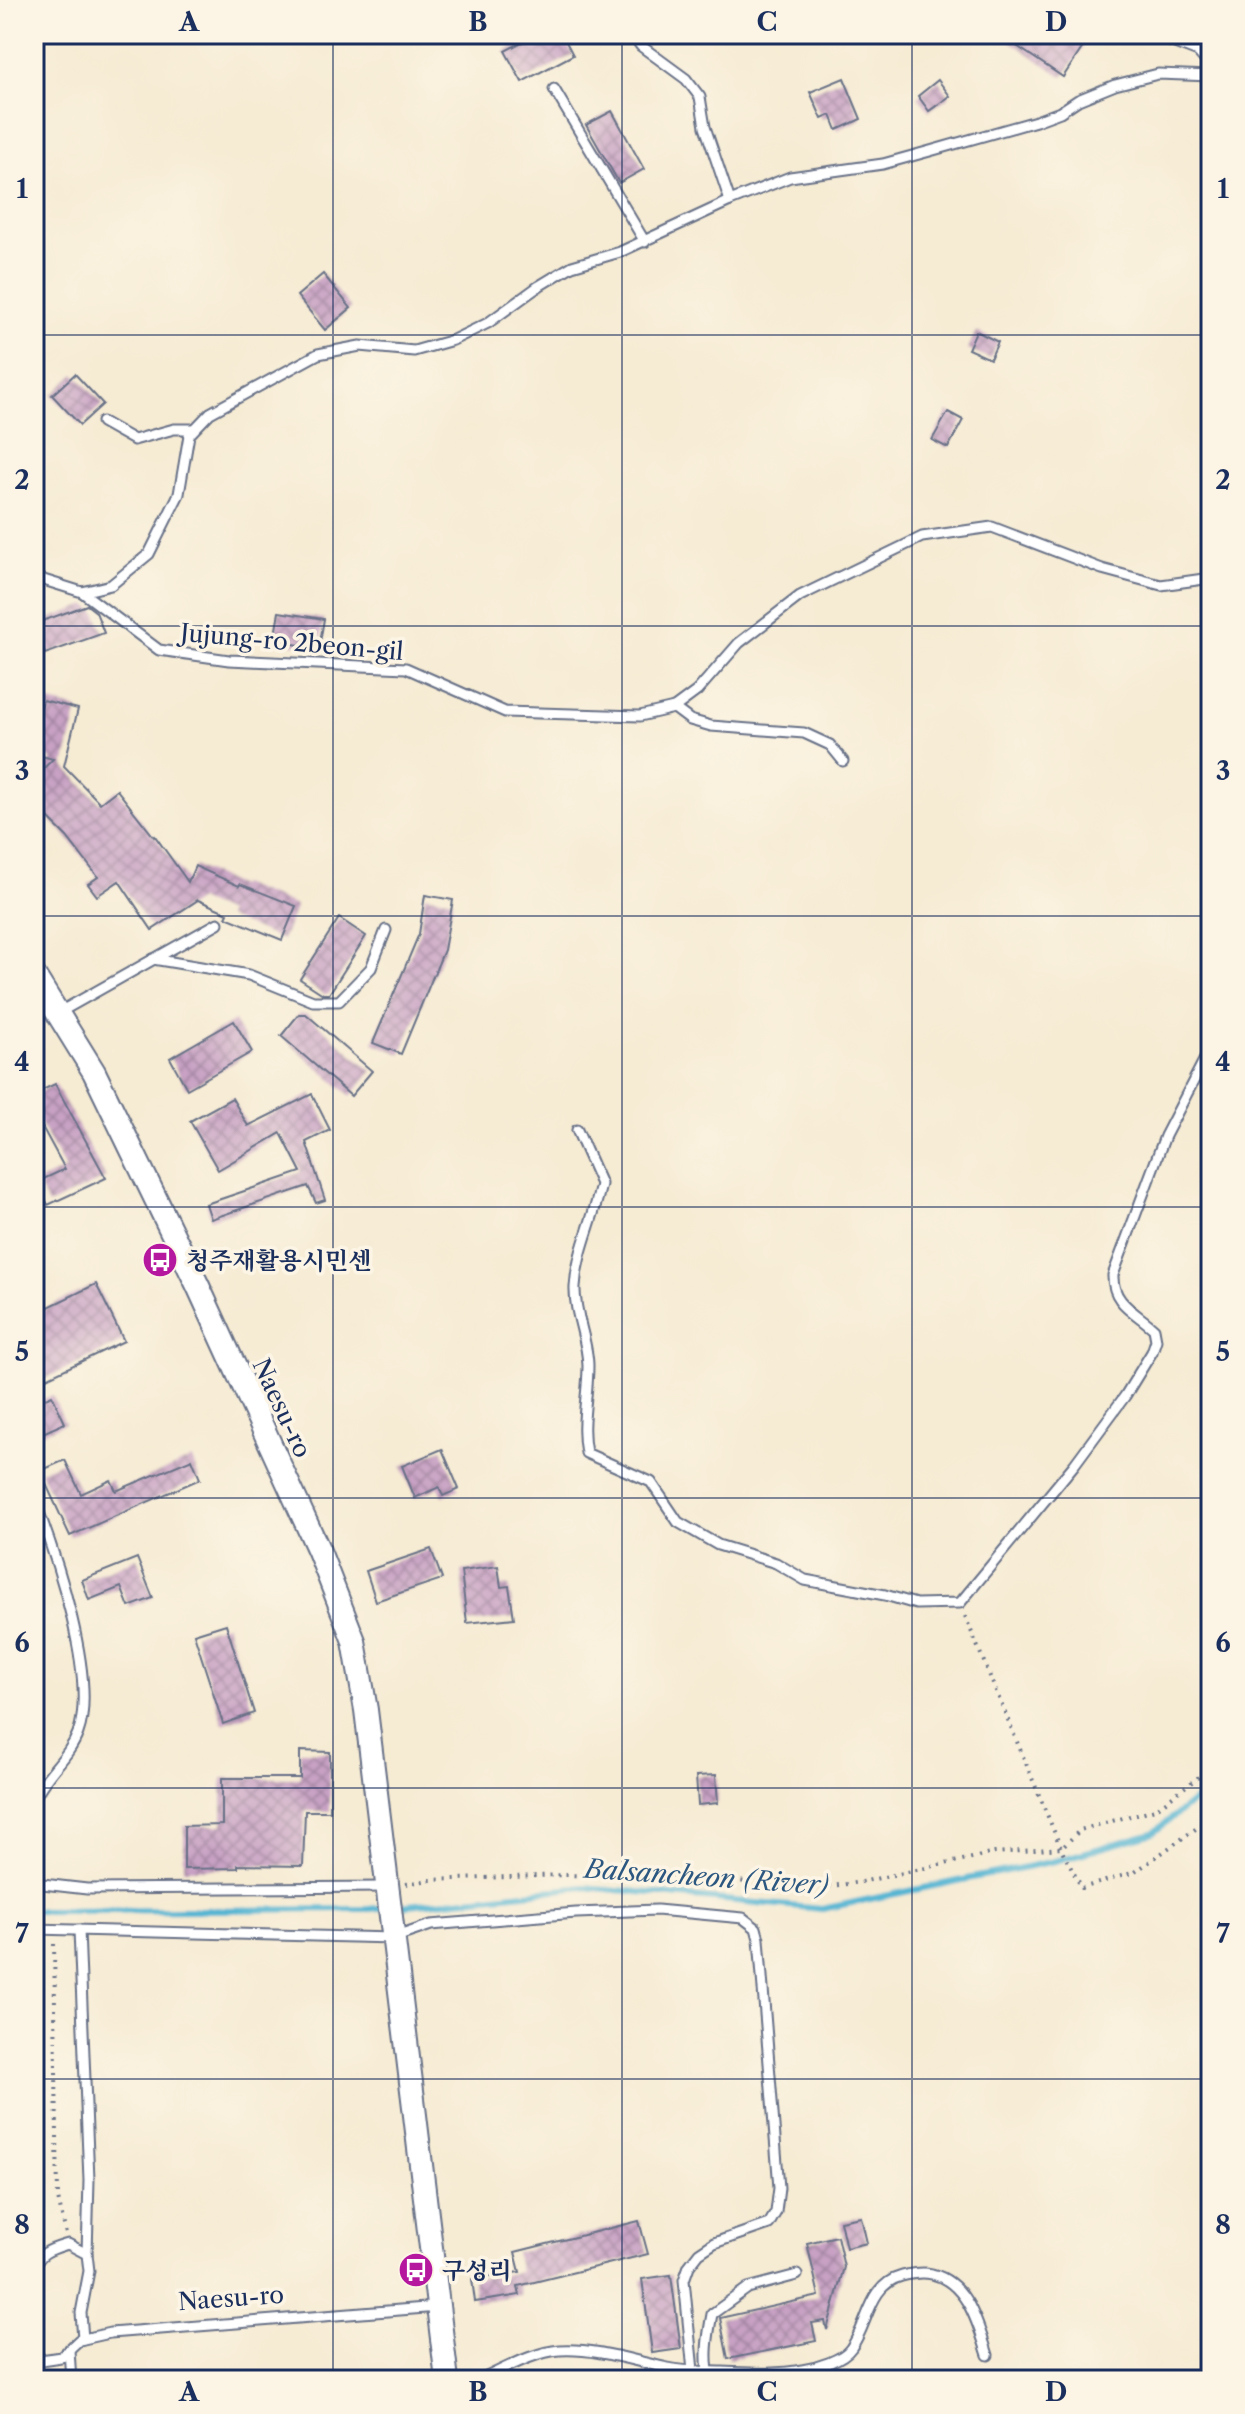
<svg xmlns="http://www.w3.org/2000/svg" width="1245" height="2414" viewBox="0 0 1245 2414" font-family="'Libre Caslon Text','Noto Serif KR',serif">
<defs>
<pattern id="building-cross-hatch" width="8" height="8" patternUnits="userSpaceOnUse" patternTransform="scale(2)"><rect width="8" height="8" fill="#c8a1c4"/><path d="M0 0l8 8M0 8l8-8" fill="none" stroke="#a284a2"/></pattern>
</defs>
<rect width="100%" height="100%" fill="#fcf5e5"/>
<filter id="ink" filterUnits="userSpaceOnUse"><feTurbulence type="fractalNoise" baseFrequency=".0125" numOctaves="2"/><feDisplacementMap in="SourceGraphic" scale="16" xChannelSelector="R" yChannelSelector="G"/><feConvolveMatrix kernelMatrix="1 2 1 2 8 2 1 2 1" color-interpolation-filters="sRGB"/></filter>
<filter id="wash" filterUnits="userSpaceOnUse"><feTurbulence type="fractalNoise" baseFrequency=".006" numOctaves="4" result="noise"/><feDisplacementMap in="SourceGraphic" scale="32" xChannelSelector="R" yChannelSelector="G"/><feGaussianBlur stdDeviation="1.8" result="paint"/><feColorMatrix in="noise" values="0 0 0 0 0 0 0 0 0 0 0 0 0 0 0 0 0 1.4 0 .05"/><feComposite in="paint" operator="in"/></filter>
<g filter="url(#wash)">
<rect width="100%" height="100%" fill="#f6ebd3"/>
<g fill="none" stroke-linecap="round" stroke-linejoin="round">
<path stroke="#54b5d3" stroke-width="6" d="M 34,1911 L 369,1909 L 584,1887 L 822,1909 L 1055,1861 L 1153,1833 L 1211,1787"/>
</g>
<g id="blocks">
<g fill="url(#building-cross-hatch)">
<path d="M 537,34 L 562,34 L 573,55 L 522,82 L 505,51 Z"/>
<path d="M 999,34 L 1071,34 L 1085,44 L 1063,77 Z"/>
<path d="M 844,78 L 861,119 L 837,130 L 831,115 L 822,119 L 810,92 Z"/>
<path d="M 938,80 L 950,96 L 929,111 L 918,96 Z"/>
<path d="M 612,111 L 644,169 L 619,183 L 586,125 Z"/>
<path d="M 323,274 L 351,308 L 325,330 L 297,296 Z"/>
<path d="M 976,331 L 998,342 L 990,359 L 968,349 Z"/>
<path d="M 75,374 L 103,404 L 80,425 L 52,395 Z"/>
<path d="M 948,412 L 963,420 L 948,448 L 932,440 Z"/>
<path d="M 87,605 L 96,612 L 104,633 L 45,654 L 34,624 Z"/>
<path d="M 279,612 L 324,619 L 319,648 L 274,641 Z"/>
<path d="M 43,700 L 78,709 L 64,766 L 100,803 L 117,790 L 154,837 L 155,836 L 188,882 L 195,866 L 239,886 L 240,884 L 296,906 L 282,940 L 226,917 L 228,913 L 198,900 L 152,930 L 119,881 L 97,896 L 88,884 L 98,877 L 67,837 L 34,804 L 34,778 L 53,759 L 34,754 L 34,739 Z"/>
<path d="M 425,895 L 453,900 L 444,950 L 401,1054 L 373,1043 L 419,934 Z"/>
<path d="M 339,918 L 366,936 L 329,994 L 323,994 L 300,979 Z"/>
<path d="M 299,1014 L 306,1014 L 372,1071 L 351,1096 L 281,1036 Z"/>
<path d="M 234,1021 L 252,1052 L 187,1089 L 170,1058 Z"/>
<path d="M 55,1084 L 106,1178 L 48,1205 L 37,1182 L 65,1169 L 34,1112 L 34,1094 Z"/>
<path d="M 312,1094 L 330,1130 L 306,1142 L 325,1200 L 316,1203 L 308,1186 L 211,1219 L 206,1204 L 301,1172 L 281,1133 L 218,1170 L 190,1121 L 232,1098 L 248,1126 Z"/>
<path d="M 96,1284 L 124,1341 L 34,1384 L 34,1314 Z"/>
<path d="M 52,1395 L 65,1423 L 34,1437 L 34,1403 Z"/>
<path d="M 442,1449 L 459,1489 L 443,1496 L 439,1487 L 415,1498 L 402,1466 Z"/>
<path d="M 192,1459 L 200,1479 L 70,1536 L 40,1471 L 65,1460 L 81,1494 L 111,1480 L 116,1491 Z"/>
<path d="M 431,1549 L 442,1579 L 376,1601 L 366,1571 Z"/>
<path d="M 137,1558 L 153,1598 L 129,1607 L 121,1587 L 89,1600 L 82,1580 Z"/>
<path d="M 498,1566 L 501,1587 L 509,1586 L 514,1618 L 467,1623 L 461,1571 Z"/>
<path d="M 226,1624 L 254,1713 L 223,1724 L 194,1634 Z"/>
<path d="M 300,1751 L 330,1752 L 330,1811 L 305,1811 L 303,1866 L 238,1865 L 238,1868 L 184,1869 L 184,1826 L 222,1825 L 222,1778 L 300,1778 Z"/>
<path d="M 716,1775 L 718,1803 L 698,1805 L 696,1776 Z"/>
<path d="M 861,2217 L 867,2243 L 846,2248 L 840,2221 Z"/>
<path d="M 639,2221 L 648,2254 L 518,2286 L 520,2295 L 475,2302 L 472,2279 L 520,2272 L 515,2252 Z"/>
<path d="M 837,2236 L 844,2267 L 827,2330 L 825,2321 L 812,2323 L 816,2341 L 728,2359 L 720,2318 L 819,2296 L 807,2243 Z"/>
<path d="M 671,2275 L 681,2349 L 652,2353 L 642,2279 Z"/>
</g>
</g>
</g>
<g filter="url(#ink)">
<use href="#blocks" fill-opacity="0" stroke="#687187" stroke-width="2"/>
<g fill="none" stroke-linecap="round" stroke-linejoin="round">
<defs>
<g id="service">
<path d="M 632,34 L 641,46 L 686,79 L 700,97 L 705,127 L 730,201"/>
<path d="M 1151,34 L 1198,52 L 1211,67"/>
<path d="M 554,89 L 645,242"/>
<path d="M 102,422 L 134,440 L 174,429 L 194,429"/>
<path d="M 34,577 L 82,592 L 159,650 L 229,660 L 406,668 L 505,712 L 640,716 L 674,708 L 697,691 L 739,643 L 800,596 L 922,537 L 992,527 L 1102,569 L 1161,585 L 1211,578"/>
<path d="M 82,592 L 111,585 L 149,554 L 179,494 L 189,435 L 210,413 L 318,354 L 360,346 L 414,351 L 453,340 L 488,323 L 539,286 L 572,266 L 620,252 L 730,201 L 790,177 L 883,164 L 930,151 L 1036,121 L 1060,112 L 1078,100 L 1115,85 L 1158,74 L 1211,76"/>
<path d="M 674,708 L 690,720 L 711,726 L 804,733 L 830,745 L 843,761"/>
<path d="M 153,959 L 249,975 L 313,1001 L 339,1001 L 371,968 L 386,930"/>
<path d="M 58,1013 L 218,923"/>
<path d="M 577,1130 L 601,1184 C 594,1219 577,1251 575,1287 C 574,1314 588,1340 588,1366 C 588,1396 580,1424 586,1453 L 651,1482 L 678,1522 L 718,1545 L 776,1563 L 805,1580 L 885,1595 L 916,1604 L 960,1603 L 1074,1465 L 1125,1396 L 1152,1352 L 1156,1340 L 1154,1329 C 1136,1312 1112,1304 1113,1275 L 1165,1136 L 1211,1047"/>
<path d="M 34,1499 C 55,1553 98,1679 78,1733 C 69,1758 44,1775 34,1800"/>
<path d="M 34,1883 L 87,1889 L 387,1887"/>
<path d="M 34,1929 L 393,1938 L 431,1925 L 576,1913 L 657,1910 L 743,1918 L 756,1928 L 759,1939 L 779,2188 L 776,2212 L 769,2224 L 714,2243 L 699,2253 L 689,2266 L 684,2280 L 693,2371"/>
<path d="M 79,1930 L 89,2180 L 87,2254"/>
<path d="M 34,2270 C 38,2252 52,2249 68,2244 L 87,2254 L 89,2271 L 81,2313 L 83,2339"/>
<path d="M 34,2346 L 40,2361"/>
<path d="M 69,2350 L 71,2380"/>
<path d="M 34,2361 L 61,2357 L 79,2340 L 110,2333 L 438,2307"/>
<path d="M 480,2380 C 505,2369 533,2352 560,2350 C 597,2348 633,2361 668,2368 C 686,2372 705,2371 723,2372 C 750,2373 775,2375 802,2370 C 816,2368 843,2360 851,2348 C 869,2324 868,2285 902,2276 C 910,2274 923,2272 932,2274 C 968,2283 978,2325 988,2355"/>
<path d="M 710,2380 C 704,2359 708,2335 712,2314 L 748,2288 L 797,2275"/>
</g>
<path id="tertiary" d="M 34,975 L 94,1072 L 198,1286 L 319,1551 L 354,1641 L 366,1710 L 447,2380"/>
</defs>
<use href="#service" stroke="#687187" stroke-width="13"/>
<use href="#tertiary" stroke="#687187" stroke-width="26"/>
<g stroke="#687187" stroke-width="4" stroke-dasharray="2 6" stroke-linecap="butt">
<path d="M 965,1616 L 1063,1853 L 1082,1888 L 1135,1872 L 1211,1818"/>
<path d="M 406,1884 L 429,1880 L 565,1875 L 696,1877 L 799,1887 L 825,1887 L 861,1882 L 995,1853 L 1062,1848 L 1080,1830 L 1155,1809 L 1211,1768"/>
<path d="M 54,1944 L 58,2198 L 66,2234"/>
</g>
<use href="#service" stroke="#fff" stroke-width="9"/>
<use href="#tertiary" stroke="#fff" stroke-width="22"/>
</g>
</g>
<path fill="none" stroke="#1b2f5e" stroke-width="2" stroke-opacity="0.55" d="M 333,34 L 333,2380M 622,34 L 622,2380M 912,34 L 912,2380M 34,335 L 1211,335M 34,626 L 1211,626M 34,916 L 1211,916M 34,1207 L 1211,1207M 34,1498 L 1211,1498M 34,1788 L 1211,1788M 34,2079 L 1211,2079"/>
<defs>
<symbol id="bus-disc" viewBox="-11 -11 22 22"><circle r="9.5" fill="#b5179e" stroke="#fcf5e5"/><path d="M-5-6H5V4H4V6H2V4H-2V6H-4V4H-5ZM-3.5-4V0h7V-4ZM-3.5 1.2v1.5H-2V1.2ZM2 1.2v1.5H3.5V1.2Z" fill="#fff"/></symbol>
</defs>
<g fill-rule="evenodd">
<use href="#bus-disc" x="140" y="1240" width="40" height="40"/>
<use href="#bus-disc" x="396" y="2250" width="40" height="40"/>
</g>
<g text-anchor="middle" dominant-baseline="central" stroke-width="7" stroke-linejoin="round" paint-order="stroke">
<g font-size="24" fill="#1b2f5e" stroke="#fcf5e5">
<text transform="translate(292 642) rotate(5)">Jujung-ro 2beon-gil</text>
<text transform="translate(282 1408) rotate(65)">Naesu-ro</text>
<text transform="translate(231 2298) rotate(-4)">Naesu-ro</text>
</g>
<g font-size="24" font-weight="bold" fill="#1b2f5e" stroke="#fcf5e5" text-anchor="start">
<text x="186" y="1260">청주재활용시민센</text>
<text x="442" y="2270">구성리</text>
</g>
<g font-size="26" font-style="italic" fill="#2c5781" stroke="#fcf5e5">
<text transform="translate(707 1877) rotate(4)">Balsancheon (River)</text>
</g>
</g>
<rect width="1245" height="2414" fill="none" stroke="#fcf5e5" stroke-width="88"/>
<rect x="44" y="44" width="1157" height="2326" fill="none" stroke="#1b2f5e" stroke-width="3"/>
<g font-size="26" text-anchor="middle" font-weight="bold" fill="#1b2f5e">
<text x="189" y="31">A</text>
<text x="478" y="31">B</text>
<text x="767" y="31">C</text>
<text x="1056" y="31">D</text>
<text x="22" y="198">1</text>
<text x="1223" y="198">1</text>
<text x="22" y="489">2</text>
<text x="1223" y="489">2</text>
<text x="22" y="780">3</text>
<text x="1223" y="780">3</text>
<text x="22" y="1071">4</text>
<text x="1223" y="1071">4</text>
<text x="22" y="1361">5</text>
<text x="1223" y="1361">5</text>
<text x="22" y="1652">6</text>
<text x="1223" y="1652">6</text>
<text x="22" y="1943">7</text>
<text x="1223" y="1943">7</text>
<text x="22" y="2234">8</text>
<text x="1223" y="2234">8</text>
<text x="189" y="2401">A</text>
<text x="478" y="2401">B</text>
<text x="767" y="2401">C</text>
<text x="1056" y="2401">D</text>
</g>
</svg>
